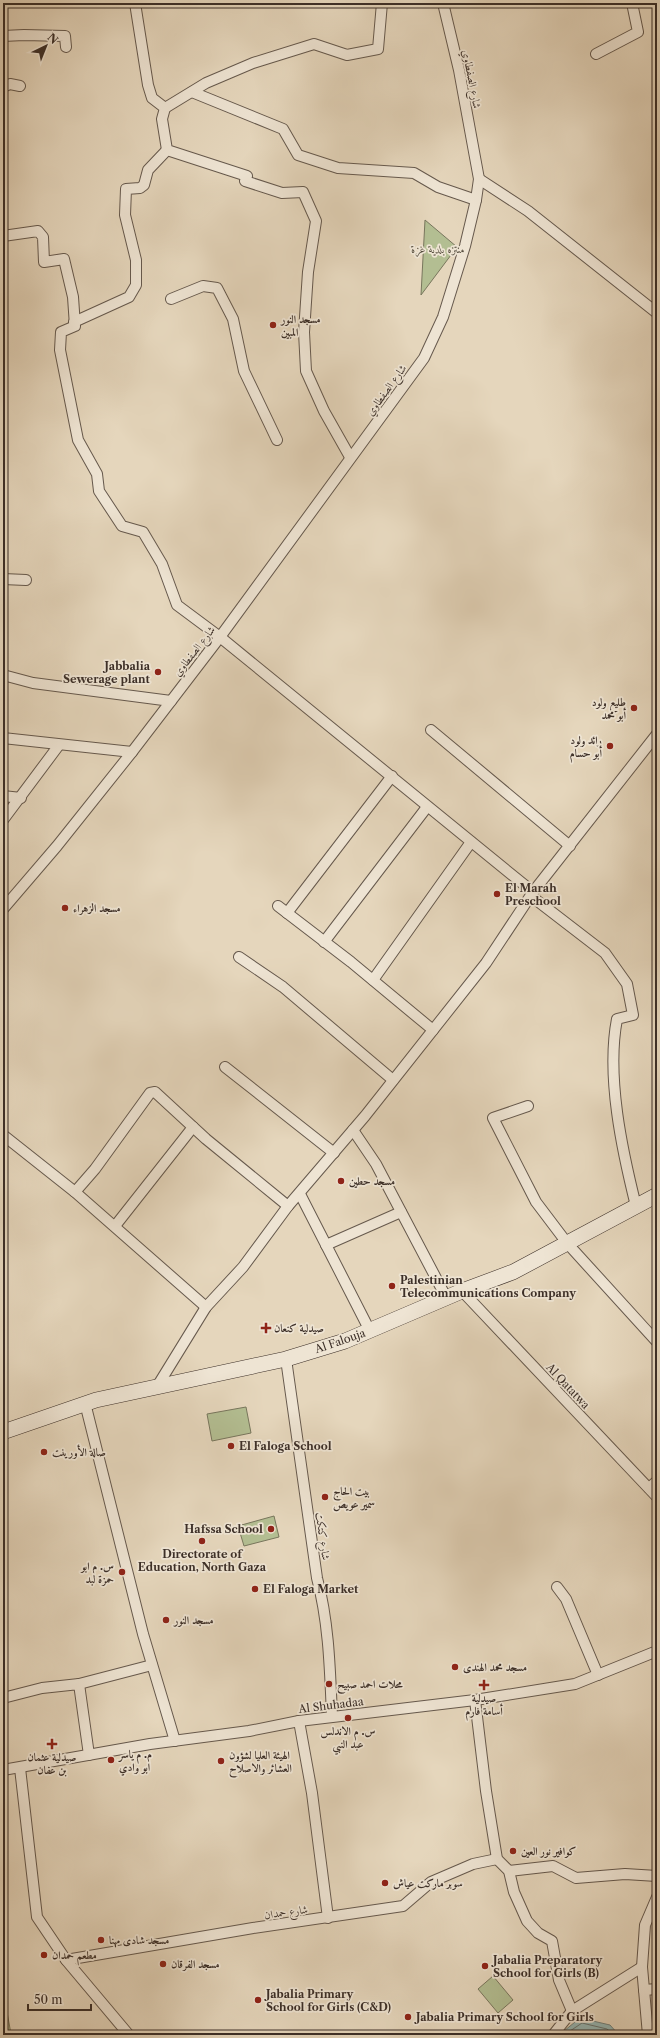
<svg xmlns="http://www.w3.org/2000/svg" width="660" height="2038" viewBox="0 0 660 2038" font-family="'Libre Caslon Text',Amiri,serif">
<rect width="100%" height="100%" fill="#e5d6bc"/>
<filter id="stains"><feTurbulence type="fractalNoise" baseFrequency=".005" numOctaves="4"/><feColorMatrix values="0 0 0 0 .2 0 0 0 0 .09 0 0 0 0 .02 0 0 0 .5 -.17"/></filter>
<radialGradient id="worn" r=".72"><stop offset=".6" stop-color="#630" stop-opacity="0"/><stop offset="1" stop-color="#630" stop-opacity=".3"/></radialGradient>
<g fill="#b3be92" stroke="#78765d">
<path d="M 425,220 L 457,247 L 421,295 Z"/>
<path d="M 246,1407 L 251,1433 L 212,1441 L 207,1414 Z"/>
<path d="M 274,1516 L 279,1537 L 244,1546 L 238,1526 Z"/>
<path d="M 3,1779 L 6,1779 L 7,2012 L 11,2034 L 3,2035 Z"/>
<path d="M 493,1976 L 513,2000 L 498,2013 L 478,1989 Z"/>
</g>
<path fill="#96b8b6" stroke="#72817d" d="M 580,2018 L 610,2025 L 619,2035 L 559,2035 Z"/>
<g fill="none" stroke-linecap="round" stroke-linejoin="round">
<path stroke="#69746f" stroke-width="1" d="M 564,2035 L 582,2023 L 607,2029 L 614,2035"/>
<defs>
<g id="street">
<path d="M 135,3 L 148,85 L 152,98 L 165,108 L 162,119 L 167,150 L 247,176 L 245,181 L 282,193 L 303,192 L 316,221 L 308,272 L 304,332 L 306,371 L 324,411 L 350,457"/>
<path d="M 3,36 L 24,35 L 65,36 L 66,47"/>
<path d="M 596,54 L 638,32 L 632,3"/>
<path d="M 3,87 L 10,84 L 20,86"/>
<path d="M 192,92 L 283,129 L 298,155 L 338,168 L 414,173 L 438,187 L 476,200"/>
<path d="M 165,108 L 206,83 L 253,63 L 314,44 L 347,55 L 378,49 L 382,3"/>
<path d="M 479,179 L 528,211 L 657,313"/>
<path d="M 3,236 L 38,231 L 43,237 L 44,262 L 64,259 L 73,297 L 75,326 L 61,332 L 60,350 L 78,440 L 97,474 L 99,491 L 122,526 L 143,532 L 162,564 L 177,605 L 220,637 L 533,892"/>
<path d="M 171,299 L 203,286 L 217,288 L 233,319 L 244,371 L 277,440"/>
<path d="M 74,322 L 129,297 L 136,285 L 136,260 L 125,215 L 126,189 L 140,188 L 144,185 L 148,170 L 167,150"/>
<path d="M 3,579 L 26,580"/>
<path d="M 3,675 L 33,683 L 171,701"/>
<path d="M 431,730 L 570,846"/>
<path d="M 3,738 L 132,752"/>
<path d="M 3,796 L 21,798"/>
<path d="M 3,820 L 59,745"/>
<path d="M 531,896 L 605,953 L 627,984 L 633,1015 L 617,1019 C 606,1076 622,1150 636,1206"/>
<path d="M 278,906 L 351,962 L 433,1030"/>
<path d="M 3,909 L 57,846 L 132,752 L 220,637 L 424,358 L 443,317 L 465,246 L 476,200 L 479,179 L 459,70 L 443,3"/>
<path d="M 287,913 L 392,776"/>
<path d="M 324,942 L 427,807"/>
<path d="M 239,957 L 283,987 L 393,1080"/>
<path d="M 373,980 L 471,842"/>
<path d="M 225,1067 L 334,1153"/>
<path d="M 528,1106 L 493,1118 L 536,1202 L 567,1243 L 657,1342"/>
<path d="M 353,1130 L 376,1164 L 447,1299"/>
<path d="M 3,1135 L 75,1192 L 206,1307"/>
<path d="M 75,1192 L 95,1169 L 150,1093 L 155,1092 L 206,1139 L 288,1206"/>
<path d="M 300,1194 L 370,1331"/>
<path d="M 115,1226 L 193,1127"/>
<path d="M 326,1245 L 401,1212"/>
<path d="M 462,1291 L 657,1497"/>
<path d="M 286,1359 L 317,1578 C 329,1623 330,1670 332,1716"/>
<path d="M 158,1385 L 206,1307 L 243,1267 L 288,1206 L 365,1116 L 486,963 L 533,892 L 657,734"/>
<path d="M 85,1403 L 143,1634 L 175,1741"/>
<path d="M 649,1488 L 657,1481"/>
<path d="M 557,1587 L 566,1599 L 598,1675"/>
<path d="M 79,1684 L 152,1665"/>
<path d="M 3,1698 L 42,1688 L 79,1684 L 89,1755"/>
<path d="M 475,1700 L 486,1791 L 497,1859 L 509,1871 L 514,1892 L 527,1921 L 538,1933 L 552,1941 L 559,1980 L 572,2011"/>
<path d="M 299,1721 L 312,1793 L 328,1918"/>
<path d="M 20,1768 L 37,1917 L 66,1960 L 129,2035"/>
<path d="M 3,1770 L 150,1744 L 249,1731 L 299,1721 L 475,1700 L 575,1684 L 657,1651"/>
<path d="M 509,1871 L 553,1866 L 576,1878 L 625,1874 L 657,1876"/>
<path d="M 66,1960 L 253,1928 L 403,1906 L 431,1882 L 473,1864 L 497,1859"/>
<path d="M 644,1990 L 657,1989"/>
<path d="M 553,2035 L 572,2011 L 642,1967"/>
<path d="M 648,2035 L 642,1967 L 645,1925 L 657,1897"/>
</g>
<path id="secondary" d="M 3,1432 L 96,1400 L 286,1359 L 345,1341 L 462,1291 L 513,1272 L 657,1195"/>
</defs>
<use href="#street" stroke="#66594d" stroke-width="12"/>
<use href="#secondary" stroke="#3c2f28" stroke-width="16"/>
<use href="#street" stroke="#eee4d3" stroke-width="10"/>
<use href="#secondary" stroke="#eee4d3" stroke-width="15"/>
</g>
<g fill="#8f2418" stroke="#eee4d3" stroke-width="1.5">
<circle cx="273" cy="325" r="4"/>
<circle cx="158" cy="672" r="4"/>
<circle cx="634" cy="708" r="4"/>
<circle cx="610" cy="746" r="4"/>
<circle cx="497" cy="894" r="4"/>
<circle cx="65" cy="908" r="4"/>
<circle cx="341" cy="1181" r="4"/>
<circle cx="392" cy="1286" r="4"/>
<path d="M264 1322h4v4h4v4h-4v4h-4v-4h-4v-4h4z"/>
<circle cx="231" cy="1446" r="4"/>
<circle cx="44" cy="1452" r="4"/>
<circle cx="325" cy="1497" r="4"/>
<circle cx="271" cy="1529" r="4"/>
<circle cx="202" cy="1541" r="4"/>
<circle cx="122" cy="1572" r="4"/>
<circle cx="255" cy="1589" r="4"/>
<circle cx="166" cy="1620" r="4"/>
<circle cx="455" cy="1667" r="4"/>
<circle cx="329" cy="1684" r="4"/>
<path d="M482 1679h4v4h4v4h-4v4h-4v-4h-4v-4h4z"/>
<circle cx="348" cy="1718" r="4"/>
<path d="M50 1738h4v4h4v4h-4v4h-4v-4h-4v-4h4z"/>
<circle cx="111" cy="1760" r="4"/>
<circle cx="221" cy="1761" r="4"/>
<circle cx="513" cy="1851" r="4"/>
<circle cx="385" cy="1883" r="4"/>
<circle cx="101" cy="1940" r="4"/>
<circle cx="44" cy="1955" r="4"/>
<circle cx="163" cy="1964" r="4"/>
<circle cx="485" cy="1966" r="4"/>
<circle cx="258" cy="2000" r="4"/>
<circle cx="408" cy="2017" r="4"/>
</g>
<g text-anchor="middle" dominant-baseline="central" stroke-width="3.5" stroke-linejoin="round" paint-order="stroke">
<g font-size="11" fill="#3c2f28" stroke="#eee4d3">
<text transform="translate(472 79) rotate(79)">شارع الصفطاوي</text>
<text transform="translate(386 390) rotate(-54)">شارع الصفطاوي</text>
<text transform="translate(194 651) rotate(-52)">شارع الصفطاوي</text>
<text transform="translate(340 1341) rotate(-19)">Al Falouja</text>
<text transform="translate(568 1386) rotate(47)">Al Qatatwa</text>
<text transform="translate(323 1536) rotate(82)">شارع كتكت</text>
<text transform="translate(331 1705) rotate(-7)">Al Shuhadaa</text>
<text transform="translate(286 1912) rotate(-8)">شارع حمدان</text>
</g>
<g font-size="11" font-style="italic" fill="#544c3d" stroke="#eee4d3">
<text x="438" y="249">منتزه بلدية غزة</text>
</g>
<g font-size="11" font-weight="bold" fill="#3c2f28" stroke="#eee4d3" text-anchor="start">
<text x="281" y="319">مسجد النور<tspan x="281" dy="13">المبين</tspan></text>
<text x="150" y="666" text-anchor="end">Jabbalia<tspan x="150" dy="13">Sewerage plant</tspan></text>
<text x="626" y="702" text-anchor="end">طليع ولود<tspan x="626" dy="13">أبو محمد</tspan></text>
<text x="602" y="740" text-anchor="end">رائد ولود<tspan x="602" dy="13">أبو حسام</tspan></text>
<text x="505" y="888">El Marah<tspan x="505" dy="13">Preschool</tspan></text>
<text x="73" y="908">مسجد الزهراء</text>
<text x="349" y="1181">مسجد حطين</text>
<text x="400" y="1280">Palestinian<tspan x="400" dy="13">Telecommunications Company</tspan></text>
<text x="274" y="1328">صيدلية كنعان</text>
<text x="239" y="1446">El Faloga School</text>
<text x="52" y="1452">صالة الأورينت</text>
<text x="333" y="1491">بيت الحاج<tspan x="333" dy="13">سمير عويص</tspan></text>
<text x="263" y="1529" text-anchor="end">Hafssa School</text>
<text x="202" y="1554" text-anchor="middle">Directorate of<tspan x="202" dy="13">Education, North Gaza</tspan></text>
<text x="114" y="1566" text-anchor="end">س. م ابو<tspan x="114" dy="13">حمزة لبد</tspan></text>
<text x="263" y="1589">El Faloga Market</text>
<text x="174" y="1620">مسجد النور</text>
<text x="463" y="1667">مسجد محمد الهندى</text>
<text x="337" y="1684">محلات احمد صبيح</text>
<text x="484" y="1698" text-anchor="middle">صيدلية<tspan x="484" dy="13">أسامة فارم</tspan></text>
<text x="348" y="1731" text-anchor="middle">س. م الاندلس<tspan x="348" dy="13">عبد النبي</tspan></text>
<text x="119" y="1754">م. م ياسر<tspan x="119" dy="13">ابو وادي</tspan></text>
<text x="229" y="1755">الهيئة العليا لشؤون<tspan x="229" dy="13">العشائر والاصلاح</tspan></text>
<text x="52" y="1757" text-anchor="middle">صيدلية عثمان<tspan x="52" dy="13">بن عفان</tspan></text>
<text x="521" y="1851">كوافير نور العين</text>
<text x="393" y="1883">سوبر ماركت عياش</text>
<text x="109" y="1940">مسجد شادى مهنا</text>
<text x="52" y="1955">مطعم حمدان</text>
<text x="493" y="1960">Jabalia Preparatory<tspan x="493" dy="13">School for Girls (B)</tspan></text>
<text x="171" y="1964">مسجد الفرقان</text>
<text x="266" y="1994">Jabalia Primary<tspan x="266" dy="13">School for Girls (C&amp;D)</tspan></text>
<text x="416" y="2017">Jabalia Primary School for Girls</text>
</g>
</g>
<rect width="660" height="2038" fill="none" stroke="#e5d6bc" stroke-width="16"/>
<rect x="4" y="4" width="652" height="2030" fill="none" stroke="#3c2f28" stroke-width="2"/>
<rect x="8" y="8" width="644" height="2022" fill="none" stroke="#3c2f28"/>
<g transform="translate(46 46) rotate(43)" stroke="#eee4d3" stroke-width="3" paint-order="stroke">
<path d="M0-3L7 15L0 10L-7 15Z" fill="#3c2f28"/>
<text y="-6" font-size="11" font-weight="bold" text-anchor="middle" fill="#3c2f28">N</text>
</g>
<path d="M28 2004v6h63v-6" fill="none" stroke="#3c2f28" stroke-width="2"/>
<text x="34" y="2004" font-size="12" fill="#3c2f28" stroke="#eee4d3" stroke-width="3" paint-order="stroke">50 m</text>
<rect width="100%" height="100%" filter="url(#stains)"/>
<rect width="100%" height="100%" fill="url(#worn)"/>
</svg>
